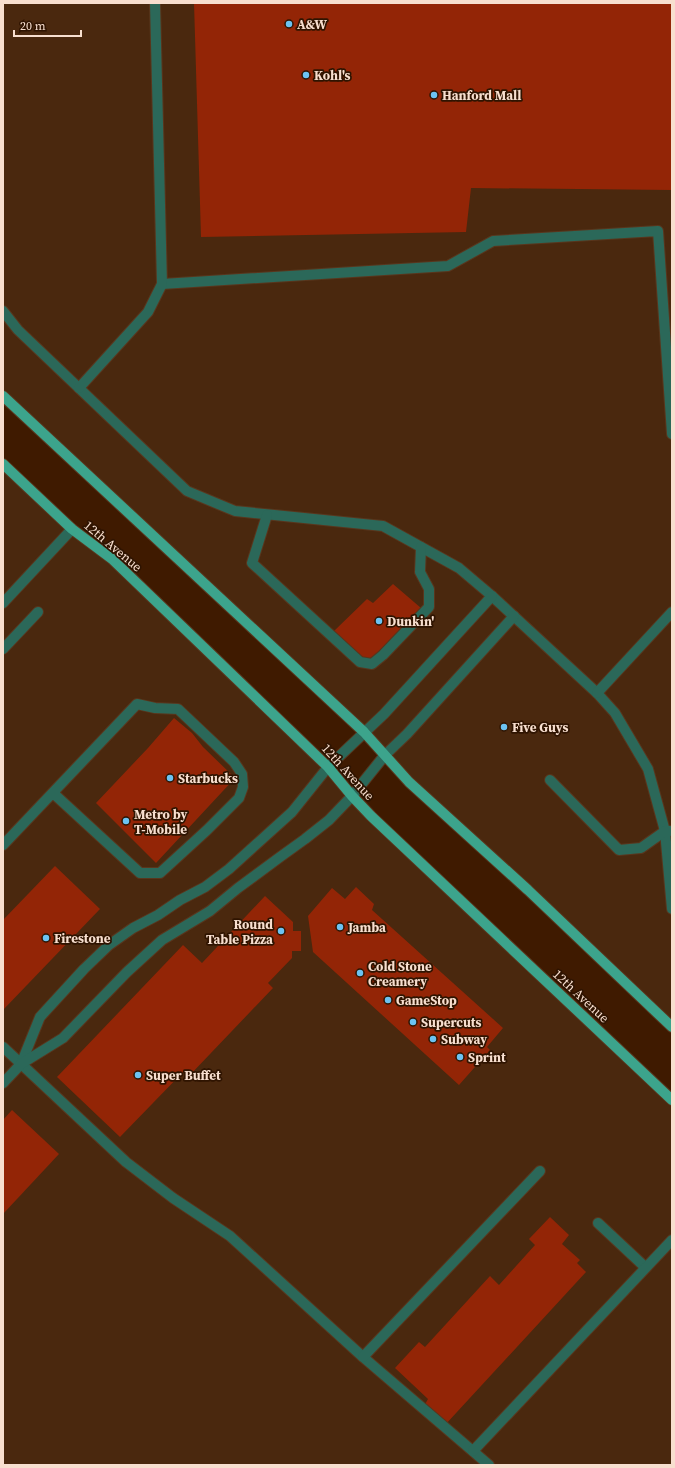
<svg xmlns="http://www.w3.org/2000/svg" width="675" height="1468" viewBox="0 0 675 1468" font-family="'Source Serif 4',serif">
<rect width="100%" height="100%" fill="#3f1a00"/>
<g fill="#4a280e">
<path d="M 3,3 L 672,3 L 672,1027 L 3,396 Z"/>
<path d="M 3,464 L 112,559 L 352,796 L 672,1100 L 672,1465 L 3,1465 Z"/>
</g>
<g fill="#932506">
<path d="M 194,3 L 672,3 L 672,190 L 471,188 L 466,232 L 201,237 Z"/>
<path d="M 393,584 L 421,608 L 371,659 L 359,657 L 333,632 L 367,599 L 373,603 Z"/>
<path d="M 174,718 L 192,733 L 203,747 L 235,778 L 156,863 L 96,803 L 148,748 Z"/>
<path d="M 55,866 L 100,909 L 3,1010 L 3,920 Z"/>
<path d="M 356,887 L 374,904 L 372,910 L 503,1028 L 487,1047 L 490,1050 L 459,1085 L 313,952 L 308,916 L 332,888 L 345,899 Z"/>
<path d="M 265,896 L 293,922 L 293,931 L 301,931 L 301,951 L 292,951 L 292,958 L 268,983 L 273,988 L 190,1075 L 185,1070 L 120,1137 L 57,1077 L 183,945 L 202,963 Z"/>
<path d="M 12,1110 L 59,1154 L 3,1214 L 3,1120 Z"/>
<path d="M 550,1217 L 569,1235 L 562,1244 L 580,1260 L 577,1263 L 586,1272 L 445,1425 L 424,1406 L 428,1399 L 395,1368 L 419,1342 L 425,1347 L 490,1276 L 499,1285 L 535,1245 L 529,1239 Z"/>
</g>
<g fill="none" stroke-linecap="round" stroke-linejoin="round">
<defs>
<g id="minor">
<path d="M 162,284 L 448,266 L 493,241 L 658,231 L 672,434"/>
<path d="M 3,311 L 18,330 L 187,491 L 235,511 L 383,526 L 459,568 L 492,596 L 597,693 L 615,713 L 648,769 L 665,831 L 672,909"/>
<path d="M 79,388 L 148,312 L 162,284 L 155,3"/>
<path d="M 267,515 L 252,563 L 360,662 L 372,664 L 383,655 L 429,607 L 429,589 L 420,572 L 421,547"/>
<path d="M 3,603 L 72,529"/>
<path d="M 3,649 L 38,612"/>
<path d="M 597,693 L 672,612"/>
<path d="M 550,780 L 619,850 L 641,848 L 665,831 L 670,831"/>
<path d="M 3,845 L 137,704 L 155,708 L 178,709 L 234,762 L 242,774 L 243,787 L 239,798 L 207,830 L 160,873 L 140,873 L 53,793"/>
<path d="M 3,1047 L 126,1162 L 173,1198 L 230,1236 L 363,1357 L 489,1465"/>
<path d="M 21,1064 L 40,1017 L 84,969 L 109,945 L 133,928 L 158,915 L 180,900 L 205,887 L 229,869 L 292,812 L 328,767 L 384,714 L 492,596"/>
<path d="M 3,1083 L 21,1064 L 63,1038 L 127,972 L 162,940 L 210,911 L 238,888 L 280,857 L 305,839 L 329,820 L 352,796 L 385,755 L 407,734 L 514,616"/>
<path d="M 598,1223 L 645,1267"/>
<path d="M 363,1357 L 540,1171"/>
<path d="M 473,1451 L 672,1240"/>
</g>
<g id="major">
<path d="M 3,396 L 364,732 L 409,782 L 528,890 L 672,1027"/>
<path d="M 3,464 L 72,529 L 112,559 L 328,767 L 352,796 L 371,816 L 672,1100"/>
</g>
</defs>
<use href="#minor" stroke="#59361d" stroke-width="12"/>
<use href="#major" stroke="#59361d" stroke-width="12"/>
<use href="#minor" stroke="#2b6859" stroke-width="10"/>
<use href="#major" stroke="#3ca48c" stroke-width="10"/>
</g>
<g fill="#6cc3f2" stroke="#2f1401" stroke-width="1.5">
<circle cx="289" cy="24" r="4"/>
<circle cx="306" cy="75" r="4"/>
<circle cx="434" cy="95" r="4"/>
<circle cx="379" cy="621" r="4"/>
<circle cx="504" cy="727" r="4"/>
<circle cx="170" cy="778" r="4"/>
<circle cx="126" cy="821" r="4"/>
<circle cx="340" cy="927" r="4"/>
<circle cx="281" cy="931" r="4"/>
<circle cx="46" cy="938" r="4"/>
<circle cx="360" cy="973" r="4"/>
<circle cx="388" cy="1000" r="4"/>
<circle cx="413" cy="1022" r="4"/>
<circle cx="433" cy="1039" r="4"/>
<circle cx="460" cy="1057" r="4"/>
<circle cx="138" cy="1075" r="4"/>
</g>
<g text-anchor="middle" dominant-baseline="central" stroke-width="3.5" stroke-linejoin="round" paint-order="stroke">
<g font-size="13" font-weight="bold" fill="#f8dfcf" stroke="#2f1401" text-anchor="start">
<text x="297" y="24">A&amp;W</text>
<text x="314" y="75">Kohl's</text>
<text x="442" y="95">Hanford Mall</text>
<text x="387" y="621">Dunkin'</text>
<text x="512" y="727">Five Guys</text>
<text x="178" y="778">Starbucks</text>
<text x="134" y="814">Metro by<tspan x="134" dy="15">T-Mobile</tspan></text>
<text x="273" y="924" text-anchor="end">Round<tspan x="273" dy="15">Table Pizza</tspan></text>
<text x="348" y="927">Jamba</text>
<text x="54" y="938">Firestone</text>
<text x="368" y="966">Cold Stone<tspan x="368" dy="15">Creamery</tspan></text>
<text x="396" y="1000">GameStop</text>
<text x="421" y="1022">Supercuts</text>
<text x="441" y="1039">Subway</text>
<text x="468" y="1057">Sprint</text>
<text x="146" y="1075">Super Buffet</text>
</g>
<g font-size="13" fill="#f8dfcf" stroke="#2f1401">
<text transform="translate(113 546) rotate(40)">12th Avenue</text>
<text transform="translate(348 772) rotate(48)">12th Avenue</text>
<text transform="translate(581 996) rotate(43)">12th Avenue</text>
</g>
</g>
<rect width="675" height="1468" fill="none" stroke="#f8dfcf" stroke-width="8"/>
<path d="M14 30v6h67v-6" fill="none" stroke="#f8dfcf" stroke-width="2"/>
<text x="20" y="30" font-size="12" fill="#f8dfcf" stroke="#2f1401" stroke-width="3" paint-order="stroke">20 m</text>
</svg>
